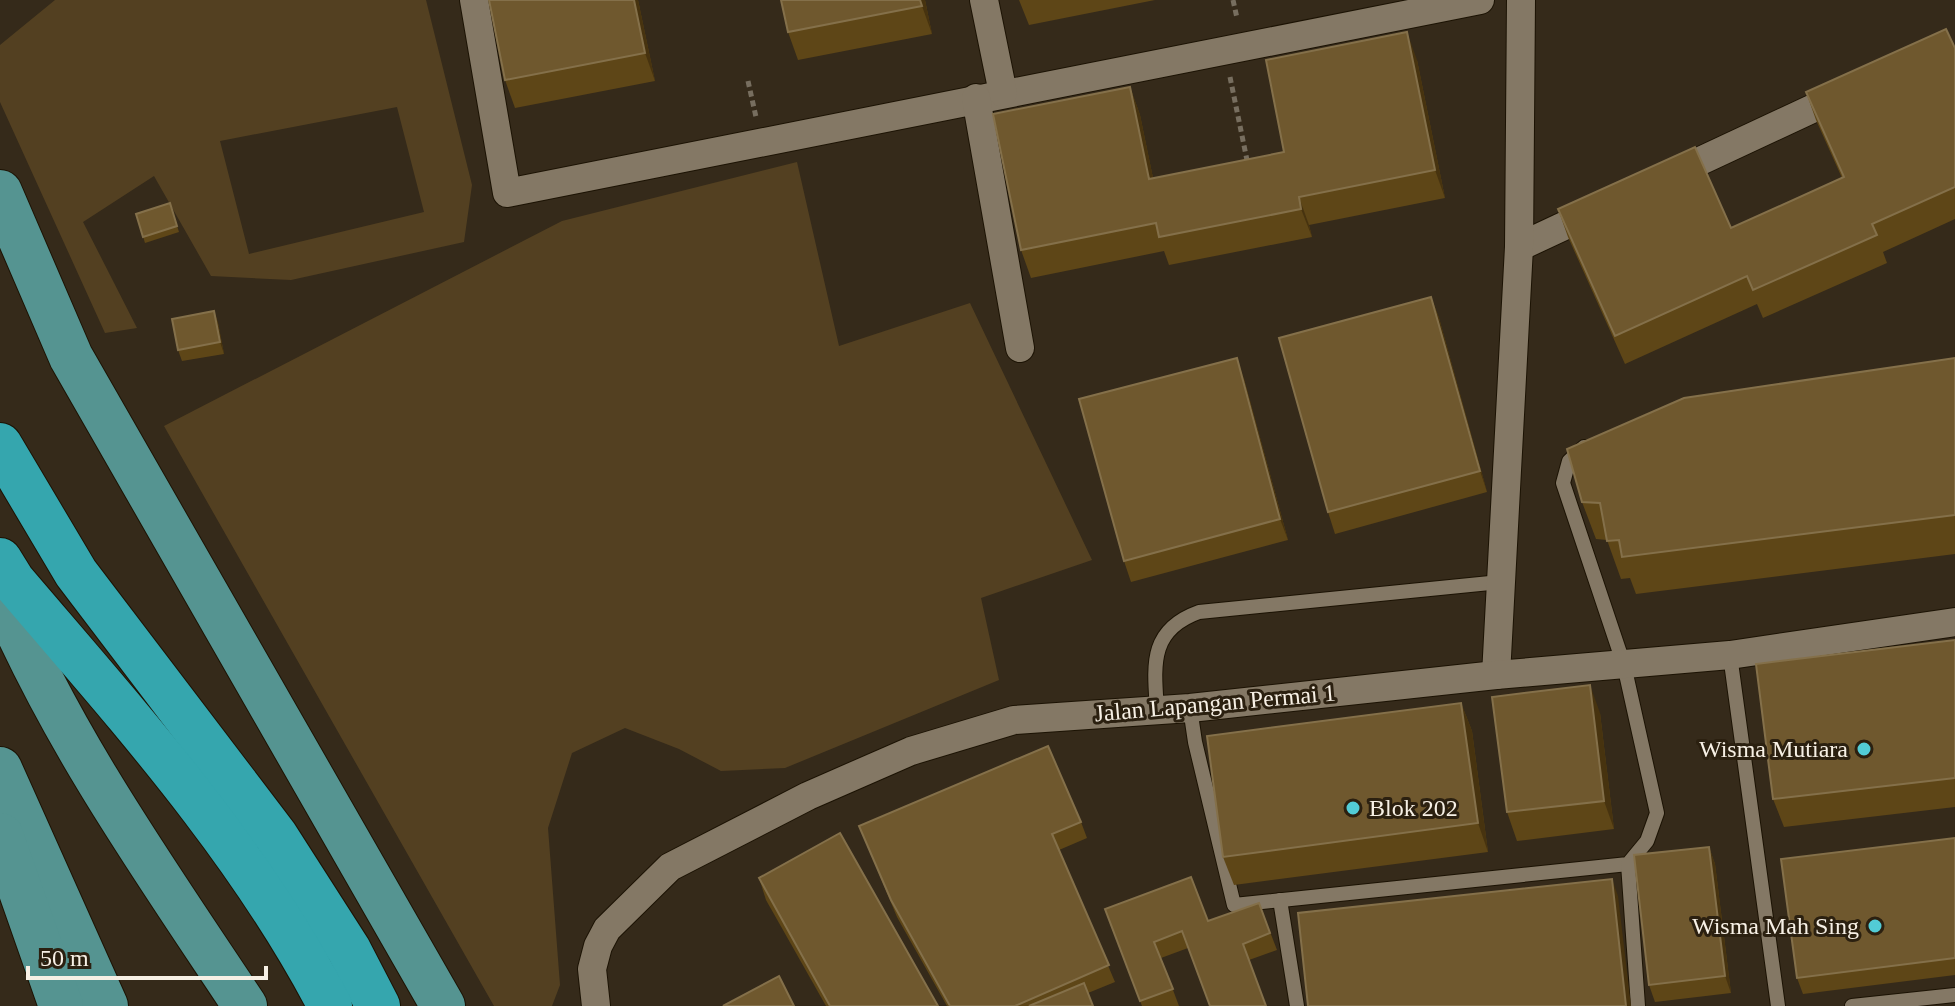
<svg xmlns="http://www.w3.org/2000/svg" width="1955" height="1006" viewBox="0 0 1955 1006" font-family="'Times New Roman',serif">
<rect width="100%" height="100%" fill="#352a1a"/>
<g fill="#534021" fill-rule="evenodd">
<path d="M 55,0 L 426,0 L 472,185 L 464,242 L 291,280 L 211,276 L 154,176 L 83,222 L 137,328 L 105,333 L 0,102 L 0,45 ZM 397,107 L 424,212 L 249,254 L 220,141 Z"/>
<path d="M 797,162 L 839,346 L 970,303 L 1092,560 L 981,598 L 999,680 L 785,768 L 721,771 L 679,749 L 625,728 L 572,753 L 548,828 L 560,985 L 552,1006 L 494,1006 L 164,426 L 562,221 Z"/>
</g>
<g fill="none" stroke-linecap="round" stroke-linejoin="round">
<defs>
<g id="lane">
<path d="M 1730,655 L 1778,1006"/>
<path d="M 1190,708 L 1195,742 L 1234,905 L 1628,864 L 1647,841 L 1657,813 L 1624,665 L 1563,483 L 1569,461 L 1584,447"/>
<path d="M 1157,710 C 1154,665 1149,630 1199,612 L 1500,582"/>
<path d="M 1628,864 L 1638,1006"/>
<path d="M 1280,900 L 1297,1006"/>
<path d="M 1852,1006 L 1955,995"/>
</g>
<g id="street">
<path d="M 474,0 L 507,193 L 1480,0"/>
<path d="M 984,0 L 1003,93"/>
<path d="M 976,98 L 1020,348"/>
<path d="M 1666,177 L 1846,93"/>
<path d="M 1519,247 L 1596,211"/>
<path d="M 1496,675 L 1519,247 L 1521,0"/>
<path d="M 596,1006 L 592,969 L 598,946 L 607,929 L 670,867 L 808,796 L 911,751 L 1014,720 L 1190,708 L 1496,675 L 1730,655 L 1955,622"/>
</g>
<g id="primary">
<path d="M 0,192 L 71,357 L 443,1006"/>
<path d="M 0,592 C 63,741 156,872 245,1006"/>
<path d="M 0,769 L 106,1006"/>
<path d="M 1,835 L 61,1006"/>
</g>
<g id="highway">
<path d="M 0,445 L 76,573 L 276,836 L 349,950 L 378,1006"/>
<path d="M 0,560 L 13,581 C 128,716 248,848 330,1006"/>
</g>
</defs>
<use href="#lane" stroke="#1c1304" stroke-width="16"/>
<use href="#street" stroke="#1c1304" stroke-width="30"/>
<use href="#primary" stroke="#1c1304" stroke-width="46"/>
<use href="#highway" stroke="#1c1304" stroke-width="46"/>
<g stroke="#776e5f" stroke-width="5" stroke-dasharray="6 4" stroke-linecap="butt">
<path d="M 1233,0 L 1237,18"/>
<path d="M 1230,77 L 1248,165"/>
<path d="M 748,81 L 756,117"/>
</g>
<use href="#lane" stroke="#847865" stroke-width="14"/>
<use href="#street" stroke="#847865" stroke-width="28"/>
<use href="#primary" stroke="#559491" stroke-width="44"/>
<use href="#highway" stroke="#35a6ae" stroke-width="44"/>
</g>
<g fill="#5e4617">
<path d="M 638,0 L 655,81 L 515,108 L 505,80 Z"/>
<path d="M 781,0 L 925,0 L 932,34 L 798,60 L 788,32 Z"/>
<path d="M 1019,0 L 1155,0 L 1029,25 Z"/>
<path d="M 1955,48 L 1955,219 L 1883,252 L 1887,263 L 1763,318 L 1757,304 L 1625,364 L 1568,237 L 1558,209 L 1731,228 L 1842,178 L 1816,120 L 1806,92 Z"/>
<path d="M 1417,60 L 1445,198 L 1309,225 L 1312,237 L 1169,265 L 1164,251 L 1031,278 L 1021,250 L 1130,87 L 1140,115 L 1153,178 L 1284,152 Z"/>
<path d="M 170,203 L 179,232 L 145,243 L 136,214 Z"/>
<path d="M 1431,297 L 1439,318 L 1487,492 L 1335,534 L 1328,512 Z"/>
<path d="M 214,311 L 218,323 L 224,354 L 182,361 L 178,350 Z"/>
<path d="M 1955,358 L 1955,554 L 1636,594 L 1630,578 L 1621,579 L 1607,540 L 1596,539 L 1582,502 Z"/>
<path d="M 1244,379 L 1288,540 L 1131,582 L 1124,561 Z"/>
<path d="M 1955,640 L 1955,807 L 1784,827 L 1773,799 Z"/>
<path d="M 1461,703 L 1472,731 L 1488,852 L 1234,885 L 1223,857 Z"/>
<path d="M 1600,713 L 1614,829 L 1517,841 L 1507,812 Z"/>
<path d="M 1081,822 L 1087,838 L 1059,850 L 1115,982 L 1088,993 L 1093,1006 L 947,1006 L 897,917 L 859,826 Z"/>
<path d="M 1955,838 L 1955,975 L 1803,994 L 1797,978 Z"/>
<path d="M 1709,847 L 1715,864 L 1731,993 L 1655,1002 L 1649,985 Z"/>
<path d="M 759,878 L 938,1006 L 826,1006 L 766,900 Z"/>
<path d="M 1259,903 L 1277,950 L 1249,960 L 1188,948 L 1161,958 L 1179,1006 L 1142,1006 L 1105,909 L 1208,921 Z"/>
</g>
<g fill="#47330f">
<path d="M 634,0 L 638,0 L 655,81 L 645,53 Z"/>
<path d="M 920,0 L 925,0 L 932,34 L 922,6 Z"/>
<path d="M 1407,32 L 1417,60 L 1445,198 L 1435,170 Z"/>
<path d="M 1130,87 L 1140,115 L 1159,207 L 1149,179 Z"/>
<path d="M 1299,197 L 1309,225 L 1312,237 L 1301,209 Z"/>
<path d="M 1431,297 L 1439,318 L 1487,492 L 1480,471 Z"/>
<path d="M 214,311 L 218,323 L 224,354 L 220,342 Z"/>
<path d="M 1237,358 L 1244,379 L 1288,540 L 1280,519 Z"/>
<path d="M 1590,685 L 1600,713 L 1614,829 L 1604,801 Z"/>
<path d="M 1461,703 L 1472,731 L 1488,852 L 1478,823 Z"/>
<path d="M 1709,847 L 1715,864 L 1731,993 L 1725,976 Z"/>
<path d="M 1612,879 L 1618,896 L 1631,1006 L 1626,1006 Z"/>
</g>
<g fill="#6f582e" stroke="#84704a" stroke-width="2">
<path d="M 489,0 L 634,0 L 645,53 L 505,80 Z"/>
<path d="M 781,0 L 920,0 L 922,6 L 788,32 Z"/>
<path d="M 1946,29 L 1955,48 L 1955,187 L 1872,224 L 1877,235 L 1753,290 L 1747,276 L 1615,336 L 1558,209 L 1695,147 L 1731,228 L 1844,177 L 1806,92 Z"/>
<path d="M 1407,32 L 1435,170 L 1299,197 L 1301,209 L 1159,237 L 1156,223 L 1021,250 L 993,114 L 1130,87 L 1149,179 L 1284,152 L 1266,60 Z"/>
<path d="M 170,203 L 177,226 L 143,237 L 136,214 Z"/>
<path d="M 1431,297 L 1480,471 L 1328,512 L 1279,338 Z"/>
<path d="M 214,311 L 220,342 L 178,350 L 172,319 Z"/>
<path d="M 1237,358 L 1280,519 L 1124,561 L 1079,399 Z"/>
<path d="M 1955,358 L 1955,515 L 1622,557 L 1619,540 L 1607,541 L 1600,503 L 1582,502 L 1567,449 L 1684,398 Z"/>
<path d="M 1955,640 L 1955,778 L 1773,799 L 1756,664 Z"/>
<path d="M 1590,685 L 1604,801 L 1507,812 L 1492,697 Z"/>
<path d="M 1461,703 L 1478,823 L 1223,857 L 1207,736 Z"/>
<path d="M 1048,746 L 1081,822 L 1052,834 L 1109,965 L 1015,1006 L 950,1006 L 891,900 L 859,826 Z"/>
<path d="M 840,833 L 938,1006 L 830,1006 L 759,878 Z"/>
<path d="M 1955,838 L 1955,958 L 1797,978 L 1781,859 Z"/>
<path d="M 1709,847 L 1725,976 L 1649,985 L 1634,855 Z"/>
<path d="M 1191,877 L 1208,921 L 1259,903 L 1270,933 L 1243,944 L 1266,1006 L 1210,1006 L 1182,931 L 1154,942 L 1173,989 L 1140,1001 L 1105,909 Z"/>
<path d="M 1612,879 L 1626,1006 L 1308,1006 L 1298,913 Z"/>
<path d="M 779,976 L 794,1006 L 723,1006 Z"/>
<path d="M 1084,983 L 1093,1006 L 1029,1006 Z"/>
</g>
<g fill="#52ccd6" stroke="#2b2010" stroke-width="3">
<circle cx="1864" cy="749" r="8"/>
<circle cx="1353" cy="808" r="8"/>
<circle cx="1875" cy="926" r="8"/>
</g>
<g text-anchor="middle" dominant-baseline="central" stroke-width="6" stroke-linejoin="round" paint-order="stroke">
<g font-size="24" fill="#f7f0e5" stroke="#2b2010">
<text transform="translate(1215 703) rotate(-5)">Jalan Lapangan Permai 1</text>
</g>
<g font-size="24" fill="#f7f0e5" stroke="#2b2010" text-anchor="end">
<text x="1848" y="749">Wisma Mutiara</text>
<text x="1369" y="808" text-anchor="start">Blok 202</text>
<text x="1859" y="926">Wisma Mah Sing</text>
</g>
</g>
<path d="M28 966v12h238v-12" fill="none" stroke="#f7f0e5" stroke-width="4"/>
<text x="40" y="966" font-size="24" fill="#f7f0e5" stroke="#2b2010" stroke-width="6" paint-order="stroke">50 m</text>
</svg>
